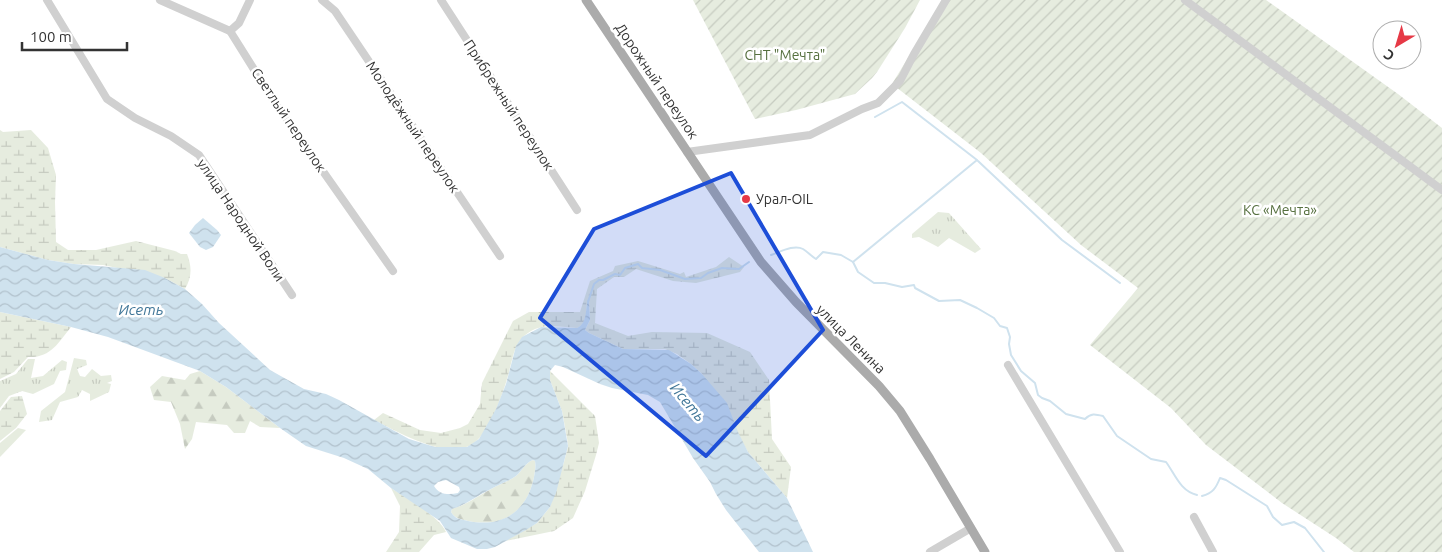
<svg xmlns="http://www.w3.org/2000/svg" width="1442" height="552" viewBox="0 0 1442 552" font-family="Ubuntu,sans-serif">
<defs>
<pattern id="grass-tufts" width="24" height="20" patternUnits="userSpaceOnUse" patternTransform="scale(1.25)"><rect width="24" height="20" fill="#e6ecdf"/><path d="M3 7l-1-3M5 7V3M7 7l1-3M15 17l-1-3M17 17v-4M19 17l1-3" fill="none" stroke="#c6cbc0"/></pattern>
<pattern id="forest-firs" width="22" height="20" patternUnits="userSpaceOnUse" patternTransform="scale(1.25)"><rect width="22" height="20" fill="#e6ecdf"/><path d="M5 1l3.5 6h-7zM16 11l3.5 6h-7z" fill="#c6cbc0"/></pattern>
<pattern id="wetland-marsh" width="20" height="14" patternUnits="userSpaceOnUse" patternTransform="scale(1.25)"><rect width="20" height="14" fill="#e6ecdf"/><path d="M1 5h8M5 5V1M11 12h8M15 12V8" fill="none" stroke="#c6cbc0"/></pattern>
<pattern id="garden-furrows" width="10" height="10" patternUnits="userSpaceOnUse" patternTransform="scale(1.25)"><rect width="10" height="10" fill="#e6ecdf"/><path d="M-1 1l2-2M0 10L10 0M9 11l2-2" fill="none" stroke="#c6cbc0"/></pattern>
<pattern id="water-waves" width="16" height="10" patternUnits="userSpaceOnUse" patternTransform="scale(1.25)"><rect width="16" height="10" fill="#cfe2ee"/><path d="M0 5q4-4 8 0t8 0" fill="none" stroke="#b2c2cd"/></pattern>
</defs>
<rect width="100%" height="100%" fill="#fff"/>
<g fill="url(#grass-tufts)">
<path d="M 938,212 L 949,213 L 981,249 L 975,253 L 949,238 L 938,247 L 919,237 L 912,238 L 912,234 Z"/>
<path d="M 74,358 L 86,360 L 87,365 L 77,369 L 80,376 L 85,377 L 92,369 L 101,376 L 111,375 L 112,381 L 107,383 L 111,384 L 109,392 L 90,401 L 90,394 L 82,390 L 78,397 L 60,402 L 52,420 L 39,422 L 41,411 L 65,392 Z"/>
<path d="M 28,359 L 35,359 L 31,378 L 43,376 L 62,360 L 67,362 L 66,370 L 60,371 L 54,384 L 33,394 L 22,391 L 9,396 L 0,408 L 0,381 L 16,374 Z"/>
<path d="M 18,428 L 26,430 L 0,457 L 0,443 Z"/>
</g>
<g fill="url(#forest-firs)">
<path d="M 200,371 L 226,387 L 280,428 L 260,427 L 250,421 L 245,433 L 234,433 L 227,425 L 196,422 L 192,439 L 185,449 L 180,424 L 171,402 L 154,400 L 150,387 L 162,376 L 185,380 L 190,374 Z"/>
<path d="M 533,460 L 535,461 C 536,467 535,471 534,477 C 527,512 503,528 468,521 C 461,519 455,519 451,512 L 452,509 C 466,505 478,496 491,489 C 499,484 508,482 516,476 C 522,471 525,463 533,460 Z"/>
</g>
<g fill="url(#wetland-marsh)">
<path d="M 0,130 L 3,132 L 31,130 L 48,148 L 56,175 L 55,202 L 56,242 L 68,250 L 96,250 L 136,241 L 175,251 L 181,254 L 187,254 C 192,267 192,277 185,289 L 165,278 L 103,265 L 74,264 L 48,260 L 0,247 Z"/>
<path d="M 729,257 L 744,267 L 740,272 L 696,283 L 673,281 L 636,269 L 624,277 L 614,277 L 597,289 L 595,323 L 628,336 L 652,332 L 707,333 L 750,352 L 769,380 L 772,439 L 791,467 L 787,498 L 748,452 L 702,374 L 691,364 L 677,354 L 665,349 L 623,349 L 589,333 L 585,330 L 590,320 L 589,301 L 587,303 C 586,312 587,324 577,328 C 565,327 547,324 535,329 C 515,338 514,353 509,372 C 504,391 490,432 474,443 C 449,462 398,432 374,420 L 383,413 L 420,430 L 441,433 L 460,428 L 468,424 L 480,404 L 482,383 L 513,321 L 529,312 L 580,312 L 590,281 L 613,271 L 615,266 L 638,261 L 680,274 L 684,272 L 686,277 L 716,267 Z"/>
<path d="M 0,312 L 71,327 C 58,343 51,358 28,357 L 14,372 L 0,379 Z"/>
<path d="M 550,371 L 595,416 L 599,443 L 596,455 L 585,491 L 573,518 L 554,531 L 505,541 L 537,523 L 550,507 L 564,462 L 568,446 L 567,438 L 562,411 L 550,380 Z"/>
<path d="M 22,396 L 27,414 L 16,428 L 0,441 L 0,411 L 11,397 Z"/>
<path d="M 391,488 C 407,498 439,516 446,532 L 434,535 L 419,552 L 386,552 L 399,532 L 400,506 Z"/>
</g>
<g fill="url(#garden-furrows)">
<path d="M 693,0 L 920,0 L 905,28 L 877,72 L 872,78 L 855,94 L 796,110 L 755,119 Z"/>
<path d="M 943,0 L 1266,0 L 1398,94 L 1442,128 L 1442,552 L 1354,552 L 1336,538 L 1282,503 L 1206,445 L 1171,408 L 1090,345 L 1138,288 L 1081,245 L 981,153 L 892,84 Z"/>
</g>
<g fill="url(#water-waves)" fill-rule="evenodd">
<path d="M 203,218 L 217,230 L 221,235 L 213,247 L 206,250 L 200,247 L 189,233 L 195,225 Z"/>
<path d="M 0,247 L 48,260 L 74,264 L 145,270 L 165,278 L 185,289 L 202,304 L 219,323 L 270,370 L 304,389 L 326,394 L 339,400 L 409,439 L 435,447 L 467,447 L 479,439 L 496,409 L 506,384 L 516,346 L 522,337 L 541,327 L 577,328 C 588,323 585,309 588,299 L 589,301 L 590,320 L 585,330 L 589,333 L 623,349 L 669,350 L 691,364 L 702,374 L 727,403 L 738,432 L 748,452 L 787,498 L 813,552 L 759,552 L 726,510 L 716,494 L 710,482 L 693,458 L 660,402 L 648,395 L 612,388 L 600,384 L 563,367 L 555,365 L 550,371 L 550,380 L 562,411 L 568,446 L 556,493 L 550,507 L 537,523 L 526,530 L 495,547 L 487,549 L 477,549 L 451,538 L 440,521 L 391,488 L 368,469 L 344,458 L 306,446 L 280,428 L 226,387 L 200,371 L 108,337 L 71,327 L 0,312 ZM 533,460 L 535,461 C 536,467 535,471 534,477 C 527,512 502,528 468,521 C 460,519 455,519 451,512 L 452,509 C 466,505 478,495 491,489 C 499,484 508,482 516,476 C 522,471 525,463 533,460 ZM 446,480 L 459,487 L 460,490 L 458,493 C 449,495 439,495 434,486 L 438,482 Z"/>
</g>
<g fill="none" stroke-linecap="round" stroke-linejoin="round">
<g stroke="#cfe2ee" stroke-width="2">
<path d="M 978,161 L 1062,240 L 1120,283"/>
<path d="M 771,255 C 780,252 794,244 803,249 C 808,252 811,256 816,259 L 823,252 L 841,255 L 853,262 L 858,272 L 874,283 L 885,283 L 902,287 L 914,285 L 915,288 L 939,301 L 960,300 L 977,308 L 994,318 L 1000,326 L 1007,328 L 1010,337 L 1009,344 L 1011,355 L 1021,371 L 1035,383 L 1038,395 L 1042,398 L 1050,401 L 1066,414 L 1085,419 C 1091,413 1095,414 1103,416 L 1117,436 L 1151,459 L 1166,462 C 1175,474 1180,491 1197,495"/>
<path d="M 853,262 L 977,160 L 902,102 L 875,117"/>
<path d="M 588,302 L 594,284 L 599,280 L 603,280 L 615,274 L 620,275 L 625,268 L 638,264 L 642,268 L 660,270 L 685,279 L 701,278 L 708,273 L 722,268 L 739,269 L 749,262"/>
<path d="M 1202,496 C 1213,493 1216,488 1220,478 L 1226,480 L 1267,506 L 1273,517 L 1282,525 L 1294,522 L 1305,528 L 1324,552"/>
</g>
<g stroke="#d0d0d0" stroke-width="8">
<path d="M 47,0 L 107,99 L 135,118 L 171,136 L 199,155 L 292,295"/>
<path d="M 160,0 L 230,31 L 275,103 L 393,271"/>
<path d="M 322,0 L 335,11 L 500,256"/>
<path d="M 441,0 L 577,210"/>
<path d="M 1185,0 L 1442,190"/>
<path d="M 230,31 L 239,23 L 250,0"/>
<path d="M 687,152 L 810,135 L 862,109 L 878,103 L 900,81 L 914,54 L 946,0"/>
<path d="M 1008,365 L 1120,552"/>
<path d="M 1194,517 L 1213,552"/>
<path d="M 930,552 L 971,528"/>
</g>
<path stroke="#ababab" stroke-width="9" d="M 586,0 L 761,262 L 796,302 L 879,386 L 900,411 L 930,459 L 985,552"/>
</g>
<path fill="#1d4ed8" fill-opacity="0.2" stroke="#1d4ed8" stroke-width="4" stroke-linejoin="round" d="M 731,173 L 823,330 L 706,456 L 540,318 L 594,229 Z"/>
<circle fill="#e63946" stroke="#fff" stroke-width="2" cx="746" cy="199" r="5"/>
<g text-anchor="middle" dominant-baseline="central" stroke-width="5" stroke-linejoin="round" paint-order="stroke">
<g font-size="14" fill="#56703f" stroke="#fff">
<text x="785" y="55">СНТ "Мечта"</text>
<text x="1280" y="210">КС «Мечта»</text>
</g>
<g font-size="14" fill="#333" stroke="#fff">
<text transform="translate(657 81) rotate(56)">Дорожный переулок</text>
<text transform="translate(509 105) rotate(57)">Прибрежный переулок</text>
<text transform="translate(289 120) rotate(56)">Светлый переулок</text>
<text transform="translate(413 127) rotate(56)">Молодёжный переулок</text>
<text transform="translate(241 220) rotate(56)">улица Народной Воли</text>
<text transform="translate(851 339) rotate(45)">улица Ленина</text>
</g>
<g font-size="14" fill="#333" stroke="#fff" text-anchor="start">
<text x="756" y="199">Урал-OIL</text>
</g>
<g font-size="15" font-style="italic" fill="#3f7597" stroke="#fff">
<text x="141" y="309">Исеть</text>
<text transform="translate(688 402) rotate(50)">Исеть</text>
</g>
</g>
<g transform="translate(1397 45) rotate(218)"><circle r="24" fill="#ffffff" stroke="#adadad"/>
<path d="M0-4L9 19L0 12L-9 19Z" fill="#e63946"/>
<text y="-8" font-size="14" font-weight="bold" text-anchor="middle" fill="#333333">С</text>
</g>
<path d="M22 42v8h105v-8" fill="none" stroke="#333333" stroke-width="2.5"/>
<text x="30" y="42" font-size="15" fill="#333333" stroke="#ffffff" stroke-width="4" paint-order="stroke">100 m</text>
</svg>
